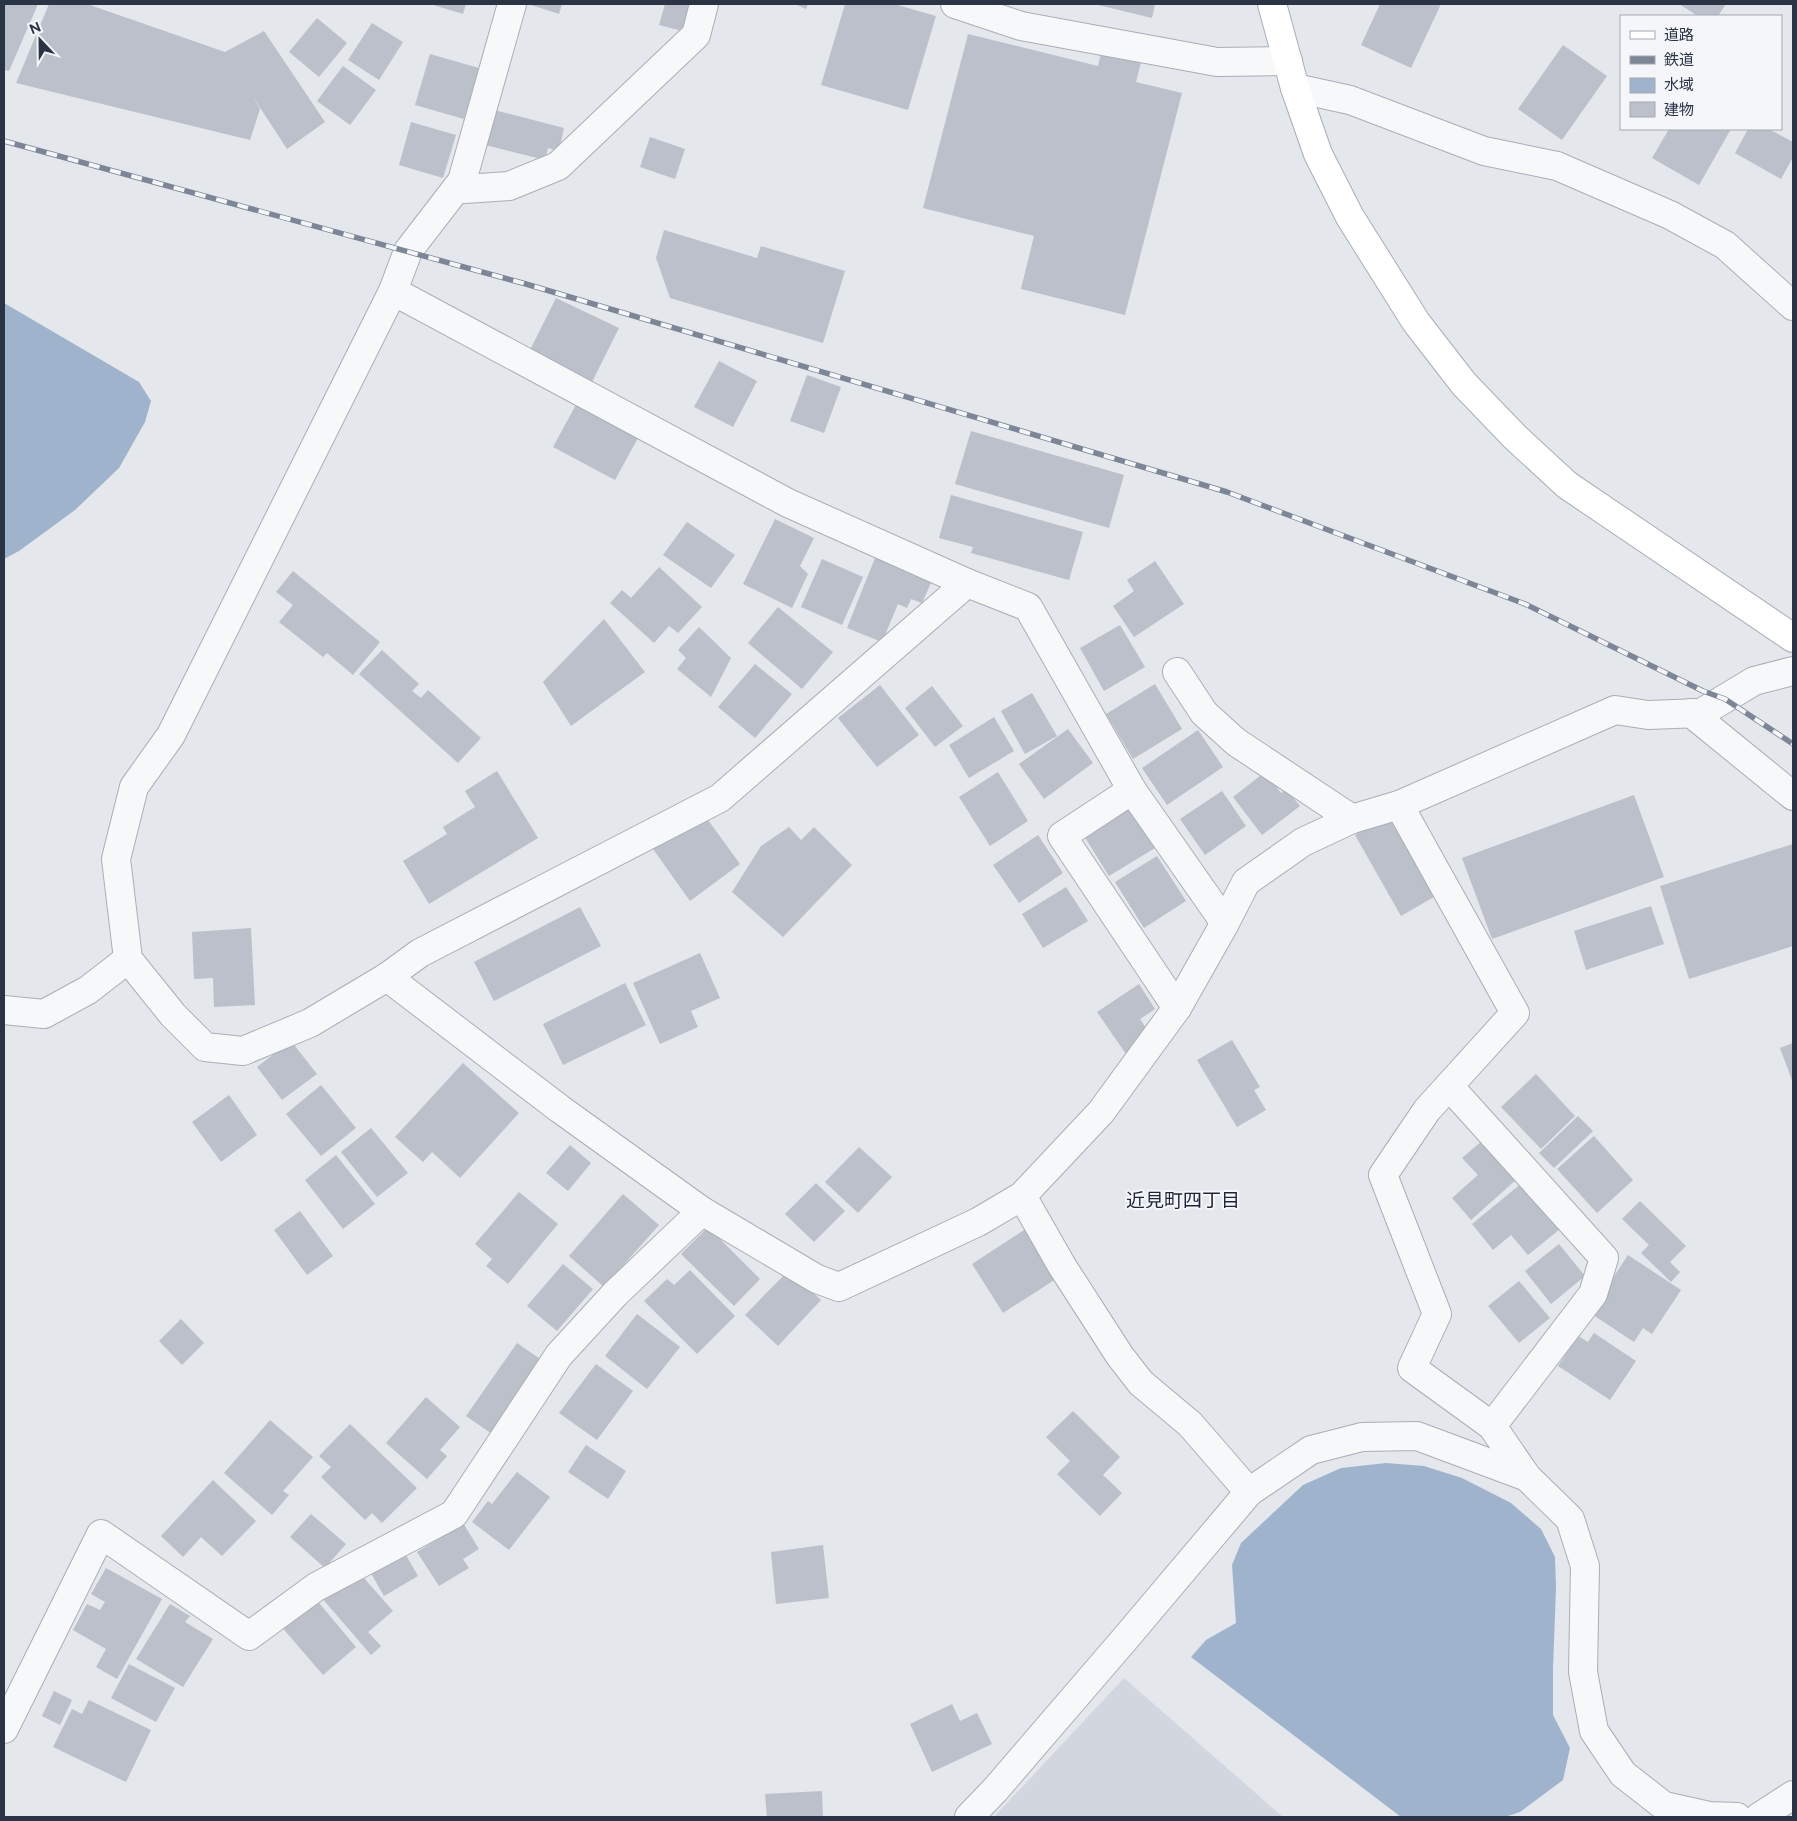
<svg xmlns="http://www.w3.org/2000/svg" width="1797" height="1821" viewBox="0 0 1797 1821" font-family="Raleway,'Noto Sans JP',sans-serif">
<rect width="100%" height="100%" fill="#e4e7ec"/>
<path fill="#d2d6de" d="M 1124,1678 L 1283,1817 L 994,1817 Z"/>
<g fill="#9fb4cc">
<path d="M 4,303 L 139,382 L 151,401 L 145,422 L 119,468 L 75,510 L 19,551 L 4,559 Z"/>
<path d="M 1386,1463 L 1424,1466 L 1462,1478 L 1511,1503 L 1541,1529 L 1555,1557 L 1556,1587 L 1553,1668 L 1553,1715 L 1570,1748 L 1563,1780 L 1520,1812 L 1505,1817 L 1401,1817 L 1191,1657 L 1206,1640 L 1236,1623 L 1232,1565 L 1241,1543 L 1303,1485 L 1341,1468 Z"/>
</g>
<g fill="#bbc0ca">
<path d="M 4,4 L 38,4 L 9,71 L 4,70 Z"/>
<path d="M 49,4 L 87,4 L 225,52 L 264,31 L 325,122 L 287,149 L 253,97 L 260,109 L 250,140 L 16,83 Z"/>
<path d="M 430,4 L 466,4 L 463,14 Z"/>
<path d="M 528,4 L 562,4 L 559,14 Z"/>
<path d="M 665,4 L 699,4 L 690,33 L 659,25 Z"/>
<path d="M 795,4 L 808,4 L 806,9 Z"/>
<path d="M 845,4 L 894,4 L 936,16 L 908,110 L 821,85 Z"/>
<path d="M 1094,4 L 1155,4 L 1152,18 Z"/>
<path d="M 1380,4 L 1441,4 L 1411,68 L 1361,45 Z"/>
<path d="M 1679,4 L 1726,4 L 1718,16 L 1698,16 Z"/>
<path d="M 317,18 L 347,43 L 319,77 L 289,52 Z"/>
<path d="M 372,23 L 403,42 L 379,80 L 348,60 Z"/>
<path d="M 968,34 L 1098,66 L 1101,53 L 1141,62 L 1136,82 L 1182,93 L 1125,315 L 1021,289 L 1034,236 L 923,208 Z"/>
<path d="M 1563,45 L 1607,76 L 1562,140 L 1518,109 Z"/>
<path d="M 430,54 L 479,68 L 464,119 L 415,105 Z"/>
<path d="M 343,66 L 376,90 L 350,125 L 317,101 Z"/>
<path d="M 494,110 L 564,128 L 559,151 L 548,148 L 545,160 L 485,145 Z"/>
<path d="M 411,122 L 456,135 L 443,178 L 399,165 Z"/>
<path d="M 1669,129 L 1731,129 L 1699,185 L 1652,158 Z"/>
<path d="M 1748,129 L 1769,129 L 1793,142 L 1793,157 L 1781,179 L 1735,153 Z"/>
<path d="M 650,137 L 685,149 L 675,179 L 640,167 Z"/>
<path d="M 664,230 L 757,258 L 761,246 L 845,271 L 823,343 L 670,298 L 656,258 Z"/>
<path d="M 556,298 L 619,328 L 592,382 L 530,350 Z"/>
<path d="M 719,361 L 757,381 L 733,427 L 694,407 Z"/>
<path d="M 807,375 L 841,387 L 824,433 L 790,421 Z"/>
<path d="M 577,403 L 639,436 L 615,480 L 553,447 Z"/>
<path d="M 971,431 L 1124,475 L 1109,528 L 955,484 Z"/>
<path d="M 951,495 L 1083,532 L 1069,580 L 971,553 L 973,547 L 939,538 Z"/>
<path d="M 775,519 L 814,538 L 800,566 L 808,574 L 792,608 L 743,584 Z"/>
<path d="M 687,522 L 735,555 L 711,588 L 663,555 Z"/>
<path d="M 877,553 L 934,576 L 922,603 L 911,599 L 907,608 L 898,604 L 882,642 L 847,628 Z"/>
<path d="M 822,559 L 863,577 L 842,625 L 801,607 Z"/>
<path d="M 1155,561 L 1184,604 L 1134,637 L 1113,606 L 1134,591 L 1127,580 Z"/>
<path d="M 659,567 L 702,607 L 678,633 L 669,626 L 654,643 L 610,603 L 622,590 L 631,598 Z"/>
<path d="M 293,571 L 380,642 L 353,675 L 327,653 L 323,657 L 279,622 L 293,605 L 276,592 Z"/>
<path d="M 778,607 L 833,652 L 802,689 L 748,643 Z"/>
<path d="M 604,619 L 645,672 L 571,726 L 543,682 Z"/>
<path d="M 1120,625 L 1145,667 L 1104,691 L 1080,648 Z"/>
<path d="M 699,627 L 731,658 L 711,697 L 677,669 L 686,658 L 678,650 Z"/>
<path d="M 382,650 L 419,684 L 412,691 L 421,698 L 428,690 L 481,738 L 458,763 L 359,674 Z"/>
<path d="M 755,664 L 792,694 L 755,738 L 718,707 Z"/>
<path d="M 1155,684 L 1182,729 L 1133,759 L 1106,714 Z"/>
<path d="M 880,685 L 919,735 L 877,767 L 838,718 Z"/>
<path d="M 932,686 L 963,726 L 935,747 L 905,708 Z"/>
<path d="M 1032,693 L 1057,736 L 1025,754 L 1001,711 Z"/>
<path d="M 994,717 L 1014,751 L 969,778 L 949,745 Z"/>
<path d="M 1068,729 L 1093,763 L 1044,799 L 1019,764 Z"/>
<path d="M 1198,730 L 1223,767 L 1167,805 L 1142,768 Z"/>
<path d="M 497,771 L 538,838 L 429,904 L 403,861 L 447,834 L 443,827 L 475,807 L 465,791 Z"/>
<path d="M 998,772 L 1028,821 L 990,846 L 959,797 Z"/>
<path d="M 1265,772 L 1281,793 L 1286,789 L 1300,806 L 1262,835 L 1233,797 Z"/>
<path d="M 1222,791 L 1246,826 L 1205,855 L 1180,819 Z"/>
<path d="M 1634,795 L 1664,877 L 1492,939 L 1462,858 Z"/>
<path d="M 1128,804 L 1155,848 L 1109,876 L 1081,831 Z"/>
<path d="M 703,813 L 740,864 L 690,901 L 653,849 Z"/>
<path d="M 1393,813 L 1439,894 L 1401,916 L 1355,835 Z"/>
<path d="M 789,827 L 801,840 L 814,827 L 852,865 L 783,937 L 732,892 L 761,846 Z"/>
<path d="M 1038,835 L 1063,873 L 1019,903 L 993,865 Z"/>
<path d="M 1793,844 L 1793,946 L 1689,979 L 1660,886 Z"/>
<path d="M 1157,856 L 1186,901 L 1144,928 L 1115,882 Z"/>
<path d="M 1066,887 L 1088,921 L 1043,948 L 1022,914 Z"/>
<path d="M 1651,906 L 1664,944 L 1586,970 L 1574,931 Z"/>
<path d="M 580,907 L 601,946 L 494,1001 L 474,962 Z"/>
<path d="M 251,928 L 255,1005 L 214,1007 L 213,978 L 194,979 L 192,932 Z"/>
<path d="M 700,953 L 720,998 L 691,1011 L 698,1027 L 660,1044 L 633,983 Z"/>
<path d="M 625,983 L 646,1025 L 563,1065 L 543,1024 Z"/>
<path d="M 1139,984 L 1155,1009 L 1140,1019 L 1152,1037 L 1126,1054 L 1097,1012 Z"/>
<path d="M 1232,1040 L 1260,1087 L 1254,1090 L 1266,1110 L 1237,1127 L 1197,1060 Z"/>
<path d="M 291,1041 L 317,1074 L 282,1100 L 257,1067 Z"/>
<path d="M 1793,1043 L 1793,1083 L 1780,1048 Z"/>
<path d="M 463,1063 L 519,1113 L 460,1178 L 432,1152 L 423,1162 L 395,1137 Z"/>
<path d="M 1536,1074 L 1575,1116 L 1541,1149 L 1501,1107 Z"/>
<path d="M 321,1085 L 356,1128 L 321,1156 L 286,1114 Z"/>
<path d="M 229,1095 L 257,1135 L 221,1162 L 192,1122 Z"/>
<path d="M 1578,1116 L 1593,1131 L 1554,1168 L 1539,1153 Z"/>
<path d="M 371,1128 L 408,1173 L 377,1197 L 341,1152 Z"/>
<path d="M 1594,1136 L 1633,1180 L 1597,1213 L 1557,1169 Z"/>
<path d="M 1482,1141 L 1517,1179 L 1471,1220 L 1452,1198 L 1478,1175 L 1462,1158 Z"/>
<path d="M 570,1145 L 591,1163 L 568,1191 L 546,1173 Z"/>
<path d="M 859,1147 L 892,1177 L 858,1213 L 825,1182 Z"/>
<path d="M 336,1155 L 375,1204 L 343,1229 L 305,1180 Z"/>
<path d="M 816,1183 L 845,1211 L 814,1242 L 785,1214 Z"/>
<path d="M 1522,1183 L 1560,1229 L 1528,1255 L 1511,1235 L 1493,1250 L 1472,1224 Z"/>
<path d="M 519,1192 L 558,1224 L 508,1284 L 486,1266 L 492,1259 L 475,1244 Z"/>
<path d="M 623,1194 L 659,1225 L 604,1287 L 569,1256 Z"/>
<path d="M 1640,1201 L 1686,1246 L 1670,1262 L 1680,1272 L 1671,1282 L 1641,1253 L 1649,1245 L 1622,1219 Z"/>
<path d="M 300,1211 L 333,1256 L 307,1275 L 274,1230 Z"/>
<path d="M 708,1227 L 760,1279 L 734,1306 L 681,1254 Z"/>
<path d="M 1027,1228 L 1059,1277 L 1003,1313 L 972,1264 Z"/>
<path d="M 1559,1244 L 1585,1276 L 1551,1304 L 1525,1271 Z"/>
<path d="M 1628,1255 L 1681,1290 L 1652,1334 L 1643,1328 L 1634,1342 L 1590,1313 Z"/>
<path d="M 563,1264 L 593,1289 L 557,1331 L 527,1306 Z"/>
<path d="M 690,1270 L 735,1316 L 697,1354 L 644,1301 L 667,1279 L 674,1285 Z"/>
<path d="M 789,1270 L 821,1300 L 778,1346 L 745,1315 Z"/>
<path d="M 1519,1281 L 1550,1318 L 1519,1343 L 1488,1306 Z"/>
<path d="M 637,1314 L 680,1347 L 647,1389 L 605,1356 Z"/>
<path d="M 181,1319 L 204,1343 L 182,1365 L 159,1341 Z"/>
<path d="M 1594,1333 L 1636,1361 L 1610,1400 L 1558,1366 L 1578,1336 L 1588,1342 Z"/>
<path d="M 517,1343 L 546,1363 L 495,1436 L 466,1416 Z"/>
<path d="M 596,1364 L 633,1391 L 597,1440 L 559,1413 Z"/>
<path d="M 426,1397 L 460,1427 L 440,1450 L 447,1456 L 427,1479 L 386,1443 Z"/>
<path d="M 1073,1411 L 1120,1457 L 1103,1475 L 1122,1493 L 1100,1516 L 1057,1474 L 1070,1461 L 1046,1437 Z"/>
<path d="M 270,1420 L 313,1457 L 283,1491 L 289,1495 L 272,1515 L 224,1473 Z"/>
<path d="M 350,1424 L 417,1488 L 382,1523 L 372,1513 L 365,1520 L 321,1477 L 331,1467 L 319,1456 Z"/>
<path d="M 586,1445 L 626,1471 L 608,1499 L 568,1472 Z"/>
<path d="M 517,1472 L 550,1497 L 509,1550 L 472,1522 L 488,1501 L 492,1504 Z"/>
<path d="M 213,1480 L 256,1521 L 222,1556 L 201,1537 L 183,1557 L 161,1536 Z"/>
<path d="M 311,1514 L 346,1544 L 325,1568 L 290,1537 Z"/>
<path d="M 463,1523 L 479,1549 L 463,1559 L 469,1568 L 439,1586 L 417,1552 Z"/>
<path d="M 823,1545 L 829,1598 L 776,1604 L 771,1552 Z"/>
<path d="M 403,1550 L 418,1576 L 384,1596 L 369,1570 Z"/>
<path d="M 106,1568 L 162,1599 L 117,1679 L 96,1667 L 106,1649 L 73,1630 L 87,1604 L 100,1610 L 105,1602 L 91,1594 Z"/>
<path d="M 355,1568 L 393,1611 L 368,1632 L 381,1646 L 371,1655 L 321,1597 Z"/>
<path d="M 314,1597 L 356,1647 L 323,1675 L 280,1625 Z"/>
<path d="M 170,1604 L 190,1616 L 185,1622 L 213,1639 L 183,1687 L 136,1659 Z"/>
<path d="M 129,1664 L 175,1688 L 156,1722 L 111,1698 Z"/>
<path d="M 54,1691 L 72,1700 L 60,1725 L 42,1716 Z"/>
<path d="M 89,1700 L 151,1730 L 126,1782 L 53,1747 L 72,1709 L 82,1714 Z"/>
<path d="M 952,1704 L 960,1721 L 977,1713 L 992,1744 L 932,1772 L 910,1724 Z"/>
<path d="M 822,1791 L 823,1817 L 767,1817 L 765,1794 Z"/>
</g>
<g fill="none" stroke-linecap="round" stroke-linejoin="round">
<defs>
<g id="street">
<path d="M 512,4 L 462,181 L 408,251 L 393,291 L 171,735 L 134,787 L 116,859 L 128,959 L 173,1015 L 205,1047 L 243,1051 L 310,1023 L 387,977 L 420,953 L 720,798 L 967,583"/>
<path d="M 955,4 L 1021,26 L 1217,62 L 1288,61"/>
<path d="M 1295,88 L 1350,100 L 1484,151 L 1557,166 L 1670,215 L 1725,245 L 1793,306"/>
<path d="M 462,181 L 465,189 L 509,186 L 558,166 L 696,35 L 704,4"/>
<path d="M 393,291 L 788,503 L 967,583 L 1028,607 L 1132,790 L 1225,923"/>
<path d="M 1177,672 L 1204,713 L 1236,742 L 1352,819"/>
<path d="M 1691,713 L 1793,796"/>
<path d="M 1132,790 L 1062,836 L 1177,1008"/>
<path d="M 1399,805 L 1515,1013 L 1427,1110 L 1383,1175 L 1437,1314 L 1412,1368 L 1492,1426 L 1527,1477"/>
<path d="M 387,977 L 560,1109 L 702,1211 L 817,1279 L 839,1287 L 978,1222 L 1022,1196 L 1101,1112 L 1177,1008 L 1225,923 L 1246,882 L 1303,842 L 1352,819 L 1399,805 L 1615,710 L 1648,715 L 1701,713 L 1754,681 L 1793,671"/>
<path d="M 4,1010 L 44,1014 L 88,990 L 128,959"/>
<path d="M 1449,1086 L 1604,1258 L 1593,1294 L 1492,1426"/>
<path d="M 1022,1196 L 1062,1266 L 1120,1356 L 1141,1383 L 1190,1424 L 1249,1492"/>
<path d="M 4,1729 L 101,1534 L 249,1636 L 316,1587 L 454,1514 L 559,1355 L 615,1294 L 702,1211"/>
<path d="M 969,1817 L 995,1790 L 1124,1640 L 1249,1492 L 1311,1450 L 1362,1437 L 1417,1436 L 1527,1477 L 1570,1519 L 1585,1566 L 1583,1672 L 1594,1731 L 1623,1774 L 1664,1806 L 1709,1816 L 1737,1817"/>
<path d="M 1759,1817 L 1793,1795"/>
</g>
<path id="secondary" d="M 1272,4 L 1295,88 L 1318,154 L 1350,217 L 1416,322 L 1464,384 L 1515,437 L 1567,485 L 1793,638"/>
</defs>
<use href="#street" stroke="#a9aeb7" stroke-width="30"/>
<use href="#secondary" stroke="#a9aeb7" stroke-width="30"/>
<use href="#street" stroke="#f7f8fa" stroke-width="28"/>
<use href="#secondary" stroke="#fff" stroke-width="28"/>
<defs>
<path id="rail" d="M 4,141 L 526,284 L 1227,492 L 1525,604 L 1703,691 L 1725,699 L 1793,744"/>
</defs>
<use href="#rail" stroke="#7d8696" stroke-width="5.5"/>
<use href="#rail" stroke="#f4f6f9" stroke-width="4" stroke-dasharray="11" stroke-linecap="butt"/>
</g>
<g text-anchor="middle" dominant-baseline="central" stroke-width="4" stroke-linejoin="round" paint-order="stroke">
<g font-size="19" fill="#1d2536" stroke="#f4f6f9">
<text x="1183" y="1200">近見町四丁目</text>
</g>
</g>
<rect width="1797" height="1821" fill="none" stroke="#2b3445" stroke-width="10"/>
<rect x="1620" y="15" width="162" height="115" fill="#f4f6f9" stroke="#a4a8b1"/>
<rect x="1630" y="31" width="25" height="8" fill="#ffffff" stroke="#a4a8b1"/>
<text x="1664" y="40" font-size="15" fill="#2b3445">道路</text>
<rect x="1630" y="56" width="25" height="8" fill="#7d8696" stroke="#a4a8b1"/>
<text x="1664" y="65" font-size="15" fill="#2b3445">鉄道</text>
<rect x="1630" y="78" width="25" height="15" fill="#9fb4cc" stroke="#a4a8b1"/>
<text x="1664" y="90" font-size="15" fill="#2b3445">水域</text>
<rect x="1630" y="102" width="25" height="15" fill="#bbc0ca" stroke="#a4a8b1"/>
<text x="1664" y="115" font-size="15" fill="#2b3445">建物</text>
<g transform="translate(40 40) rotate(338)" stroke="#f4f6f9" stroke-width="4" paint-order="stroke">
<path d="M0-4L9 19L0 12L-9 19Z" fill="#2b3445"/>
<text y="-8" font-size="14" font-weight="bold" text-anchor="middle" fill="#2b3445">N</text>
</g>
</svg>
